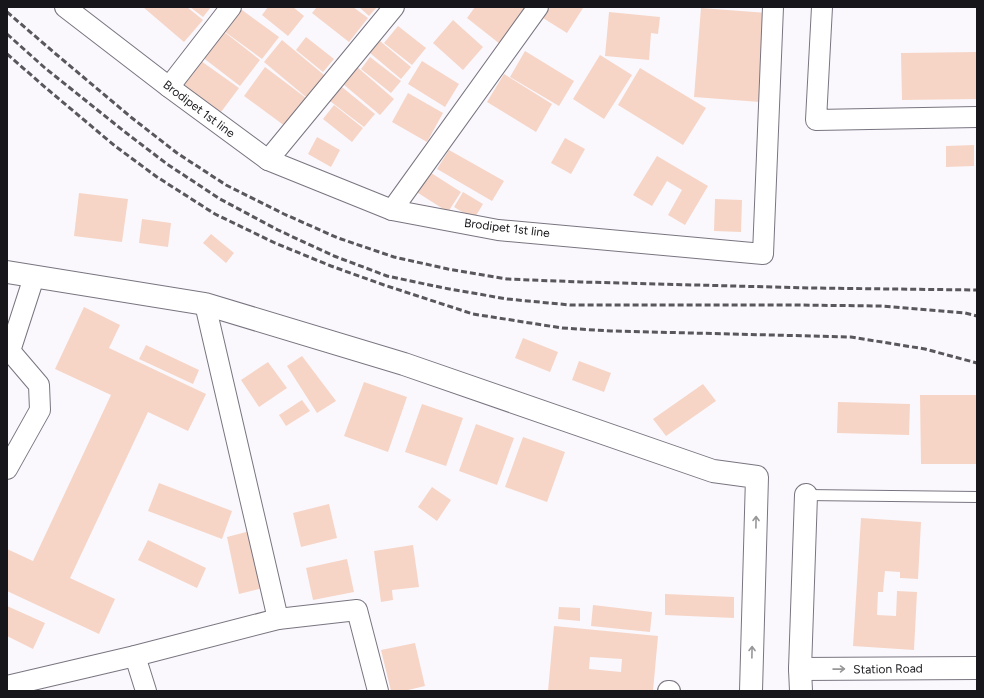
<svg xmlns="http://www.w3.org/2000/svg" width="984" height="698" viewBox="0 0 984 698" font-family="Figtree,sans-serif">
<rect width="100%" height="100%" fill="#faf8fd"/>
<g fill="#f6d5c6" fill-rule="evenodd">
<path d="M 143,7 L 187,7 L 203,20 L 184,42 Z"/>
<path d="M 190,7 L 211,7 L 203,17 Z"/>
<path d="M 238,7 L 279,37 L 262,59 L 221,29 Z"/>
<path d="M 268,7 L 293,7 L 304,16 L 288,36 L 262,15 Z"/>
<path d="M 317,7 L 353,7 L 368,18 L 349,42 L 312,13 Z"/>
<path d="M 359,7 L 377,7 L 369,16 Z"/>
<path d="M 475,7 L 523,7 L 526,9 L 500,44 L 467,18 Z"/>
<path d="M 550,7 L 582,7 L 583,8 L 567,33 L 543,18 Z"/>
<path d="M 701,8 L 767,13 L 760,102 L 694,97 Z"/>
<path d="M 609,12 L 660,17 L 658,34 L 651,33 L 649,60 L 605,56 Z"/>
<path d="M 453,20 L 483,47 L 463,70 L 433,43 Z"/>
<path d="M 398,26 L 426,48 L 412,65 L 384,43 Z"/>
<path d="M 223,31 L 260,60 L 240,86 L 202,57 Z"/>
<path d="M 306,37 L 334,59 L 323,72 L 296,50 Z"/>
<path d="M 282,40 L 324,75 L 306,97 L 264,62 Z"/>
<path d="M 380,41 L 411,67 L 401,79 L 370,53 Z"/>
<path d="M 525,51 L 574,81 L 559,106 L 510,77 Z"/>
<path d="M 977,52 L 977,99 L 902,100 L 901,53 Z"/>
<path d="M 600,55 L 632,75 L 604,119 L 573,99 Z"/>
<path d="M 370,57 L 401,81 L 391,93 L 361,69 Z"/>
<path d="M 201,61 L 239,88 L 221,112 L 183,85 Z"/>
<path d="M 422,61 L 459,84 L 445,107 L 408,84 Z"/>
<path d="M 265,67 L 310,101 L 289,129 L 244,96 Z"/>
<path d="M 357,67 L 394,99 L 380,115 L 343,84 Z"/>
<path d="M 640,68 L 706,108 L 683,145 L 618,105 Z"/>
<path d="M 504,74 L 552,104 L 536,132 L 487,102 Z"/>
<path d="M 337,83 L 375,114 L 364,127 L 326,98 Z"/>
<path d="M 408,93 L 443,113 L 427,142 L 392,122 Z"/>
<path d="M 334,105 L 363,128 L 352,142 L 323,119 Z"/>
<path d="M 317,137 L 340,150 L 331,167 L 308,154 Z"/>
<path d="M 565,138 L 585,149 L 571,174 L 551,163 Z"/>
<path d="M 974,145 L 974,166 L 946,167 L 946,146 Z"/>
<path d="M 449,150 L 504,181 L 492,201 L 437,169 Z"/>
<path d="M 657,156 L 708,186 L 685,225 L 668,215 L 682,190 L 667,181 L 652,206 L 633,195 Z"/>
<path d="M 428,171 L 461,192 L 448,212 L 415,191 Z"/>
<path d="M 463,192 L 483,204 L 474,219 L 454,207 Z"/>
<path d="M 79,193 L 128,199 L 122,242 L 74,236 Z"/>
<path d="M 715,199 L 742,200 L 741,232 L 714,231 Z"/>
<path d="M 142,219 L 171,223 L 168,247 L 139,243 Z"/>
<path d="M 211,234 L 234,253 L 226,263 L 203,243 Z"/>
<path d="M 84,307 L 120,325 L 109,348 L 206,394 L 188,431 L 148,412 L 70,578 L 115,599 L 99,634 L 7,591 L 7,549 L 33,561 L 111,395 L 55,369 Z"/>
<path d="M 523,338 L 558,352 L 550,372 L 515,358 Z"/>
<path d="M 146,345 L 199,370 L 193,384 L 139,359 Z"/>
<path d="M 302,356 L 336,401 L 317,413 L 287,366 Z"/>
<path d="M 579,361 L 611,373 L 604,392 L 572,380 Z"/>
<path d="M 268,362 L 287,388 L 259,407 L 241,380 Z"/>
<path d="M 364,382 L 407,397 L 388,452 L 344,436 Z"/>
<path d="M 703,384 L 716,401 L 666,436 L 653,419 Z"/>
<path d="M 920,395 L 976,395 L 977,464 L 921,464 Z"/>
<path d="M 302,400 L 310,411 L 286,426 L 279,415 Z"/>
<path d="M 838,402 L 910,404 L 909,435 L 837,433 Z"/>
<path d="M 422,404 L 463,418 L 446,466 L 405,452 Z"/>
<path d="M 476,424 L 514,438 L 497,485 L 459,471 Z"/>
<path d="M 523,437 L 565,452 L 547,502 L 505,487 Z"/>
<path d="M 159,483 L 232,511 L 222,539 L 148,511 Z"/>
<path d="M 432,487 L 451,500 L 437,521 L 418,507 Z"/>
<path d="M 329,504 L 337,538 L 301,547 L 293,513 Z"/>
<path d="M 861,518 L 921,522 L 918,579 L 900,578 L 900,572 L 885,571 L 883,592 L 878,592 L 877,615 L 896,616 L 897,591 L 917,592 L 914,650 L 853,646 Z"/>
<path d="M 250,531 L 263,588 L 239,594 L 227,537 Z"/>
<path d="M 148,540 L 206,568 L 197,588 L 138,560 Z"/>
<path d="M 413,545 L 419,587 L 392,590 L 393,600 L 381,602 L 374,551 Z"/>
<path d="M 347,559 L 354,592 L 313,600 L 306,568 Z"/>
<path d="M 665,594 L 734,597 L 734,618 L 665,615 Z"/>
<path d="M 593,605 L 652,612 L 650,632 L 591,626 Z"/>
<path d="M 7,606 L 45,623 L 33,649 L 7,636 Z"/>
<path d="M 559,607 L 580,608 L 580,621 L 558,619 Z"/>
<path d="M 554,626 L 658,636 L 653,691 L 548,691 ZM 590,657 L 622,659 L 621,672 L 589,669 Z"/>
<path d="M 415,643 L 425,686 L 404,691 L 391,691 L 381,650 Z"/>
</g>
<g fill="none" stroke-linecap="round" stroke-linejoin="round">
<defs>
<path id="lane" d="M 806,495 L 977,497"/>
<g id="street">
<path d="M 65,7 L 169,87 L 268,160 L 392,210 L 498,230 L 763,254 L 773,7"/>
<path d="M 822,7 L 816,120 L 977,117"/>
<path d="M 169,87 L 231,7"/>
<path d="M 268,160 L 394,7"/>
<path d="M 392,210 L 538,7"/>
<path d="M 205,304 L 278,619"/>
<path d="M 10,351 L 34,277"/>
<path d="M 7,469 L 40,410 L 39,385 L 10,351"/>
<path d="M 135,656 L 146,691"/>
<path d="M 7,686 L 135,656 L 278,619 L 357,610 L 378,691"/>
<path d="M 668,691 L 670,691"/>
</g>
<g id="secondary">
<path d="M 7,272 L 205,304 L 404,364 L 713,471 L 757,477 L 751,691"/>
<path d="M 800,669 L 977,668"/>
<path d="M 801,691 L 800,669 L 806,495"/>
</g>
</defs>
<use href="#lane" stroke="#797580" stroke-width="12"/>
<use href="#street" stroke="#797580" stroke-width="22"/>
<use href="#secondary" stroke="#797580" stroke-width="24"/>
<use href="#lane" stroke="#fff" stroke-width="10"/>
<use href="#street" stroke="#fff" stroke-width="20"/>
<use href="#secondary" stroke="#fff" stroke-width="22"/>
<g stroke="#59575c" stroke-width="3" stroke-dasharray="6 3" stroke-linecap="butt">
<path d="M 7,12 L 57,55 L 132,118 L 177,153 L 226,185 L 284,214 L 338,238 L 394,257 L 448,269 L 507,279 L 581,282 L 810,288 L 977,290"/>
<path d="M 7,34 L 45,68 L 125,132 L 167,164 L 220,199 L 278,230 L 334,256 L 387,276 L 444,288 L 507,299 L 570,305 L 793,305 L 882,306 L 965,313 L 977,316"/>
<path d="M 7,54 L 46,88 L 115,146 L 157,177 L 215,214 L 275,243 L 331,266 L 384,285 L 473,314 L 562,328 L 611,331 L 851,337 L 925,349 L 977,363"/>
</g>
</g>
<defs><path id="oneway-shaft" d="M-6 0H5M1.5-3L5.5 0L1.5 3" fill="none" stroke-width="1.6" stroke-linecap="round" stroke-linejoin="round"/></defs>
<g stroke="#979698">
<use href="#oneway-shaft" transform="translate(756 522) rotate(-89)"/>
<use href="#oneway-shaft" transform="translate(752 652) rotate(-89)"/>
<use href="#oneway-shaft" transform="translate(839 669) rotate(-1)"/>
</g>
<g text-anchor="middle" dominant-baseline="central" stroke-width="3" stroke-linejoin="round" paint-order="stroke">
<g font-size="12" fill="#17161a" stroke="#fff">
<text transform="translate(199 109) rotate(37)">Brodipet 1st line</text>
<text transform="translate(507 228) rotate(7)">Brodipet 1st line</text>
<text transform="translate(888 669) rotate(-1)">Station Road</text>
</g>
</g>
<rect width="984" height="698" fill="none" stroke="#17161a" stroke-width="16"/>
</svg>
